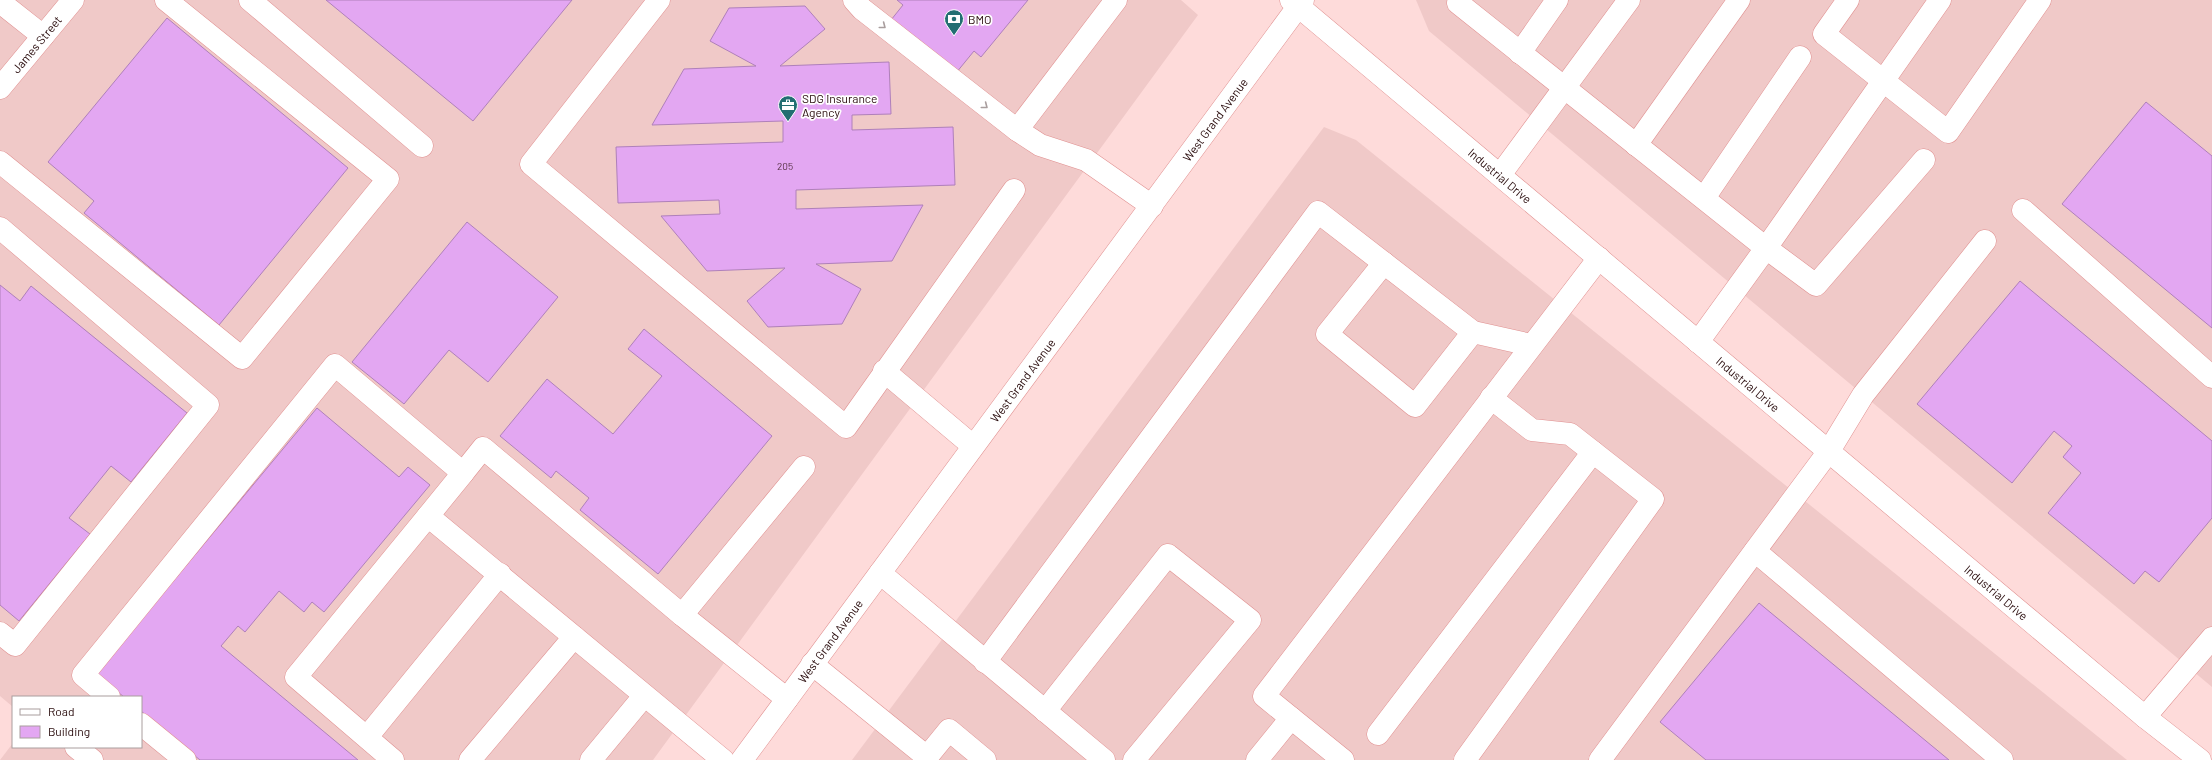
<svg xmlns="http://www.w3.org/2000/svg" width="2212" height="760" viewBox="0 0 2212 760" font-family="Barlow,sans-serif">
<rect width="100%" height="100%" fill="#fedbda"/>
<g fill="#f0c9c8">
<path d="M 0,0 L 1181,0 L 1198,15 L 653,760 L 0,760 L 13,743 L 13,747 L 141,747 L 141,697 L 13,697 L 13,707 L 0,696 Z"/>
<path d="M 1416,0 L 2212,0 L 2212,687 L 1429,31 Z"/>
<path d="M 1324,127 L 1356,140 L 2127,760 L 852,760 Z"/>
</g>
<g fill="#e3a7f2" stroke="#af80ba">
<path d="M 326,0 L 572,0 L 473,121 Z"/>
<path d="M 897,0 L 1028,0 L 981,57 L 974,51 L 956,73 L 891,20 L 903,5 Z"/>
<path d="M 805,6 L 825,29 L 780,66 L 889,62 L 891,114 L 852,115 L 852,130 L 953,127 L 955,185 L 796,190 L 796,209 L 923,205 L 892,261 L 816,264 L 861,289 L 842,324 L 768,327 L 747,301 L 785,268 L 707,271 L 661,216 L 720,214 L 719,200 L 618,203 L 616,147 L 783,142 L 783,121 L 652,125 L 684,69 L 756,66 L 710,41 L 729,8 Z"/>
<path d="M 167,18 L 348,168 L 219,325 L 84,213 L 94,201 L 48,162 Z"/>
<path d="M 2146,102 L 2212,156 L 2212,328 L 2062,204 Z"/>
<path d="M 467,222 L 558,297 L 488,382 L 449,350 L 404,404 L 352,362 Z"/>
<path d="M 2020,281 L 2212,441 L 2212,518 L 2159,582 L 2145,571 L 2134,584 L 2048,513 L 2081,473 L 2063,457 L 2072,446 L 2054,431 L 2012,483 L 1917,404 Z"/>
<path d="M 0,285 L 20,301 L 31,286 L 187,413 L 131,482 L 111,466 L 69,518 L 90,534 L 19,621 L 0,605 Z"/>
<path d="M 644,329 L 772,436 L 658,574 L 580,510 L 589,498 L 556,471 L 551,478 L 500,436 L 547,379 L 613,434 L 662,376 L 628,349 Z"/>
<path d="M 317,408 L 399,477 L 408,467 L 430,485 L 324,612 L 312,602 L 304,612 L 279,591 L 245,632 L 238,626 L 221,646 L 358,760 L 200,760 L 141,711 L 141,697 L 124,697 L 96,674 Z"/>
<path d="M 1759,603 L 1949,760 L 1706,760 L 1660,722 Z"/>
</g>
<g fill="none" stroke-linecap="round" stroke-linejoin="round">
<defs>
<g id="minor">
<path d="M 250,0 L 422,146"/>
<path d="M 659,0 L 531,164 L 846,427 L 1014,190"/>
<path d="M 854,0 L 862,9 L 1017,130"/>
<path d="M 1116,0 L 1017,130 L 1040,145 L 1086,160 L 1152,206"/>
<path id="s1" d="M 1291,0 L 2145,717 L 2200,760"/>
<path d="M 1460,0 L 1458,3 L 1766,248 L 1698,342"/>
<path d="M 1848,0 L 1824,34 L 1948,132 L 2040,0"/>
<path d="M 0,2 L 43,36"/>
<path d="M 1520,53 L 1557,0"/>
<path id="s2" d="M 0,88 L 73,0"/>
<path d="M 1636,145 L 1739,0"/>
<path d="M 1924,160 L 1816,285 L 1766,248 L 1940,0"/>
<path d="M 0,162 L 242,358 L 388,179 L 166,0"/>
<path d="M 1500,175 L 1629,0"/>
<path d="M 1704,198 L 1800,57"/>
<path d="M 2023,210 L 2212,377"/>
<path d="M 0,228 L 208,405 L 15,645 L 0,633"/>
<path d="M 1384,263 L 1327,334 L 1415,406 L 1473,332"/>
<path d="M 884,371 L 973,446"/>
<path d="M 463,473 L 483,448 L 682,615 L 787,699"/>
<path d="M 1755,551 L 2002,760"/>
<path d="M 880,573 L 1104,760"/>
<path d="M 682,615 L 804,467"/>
<path d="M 985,662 L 1318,212 L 1473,332 L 1531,345"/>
<path d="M 812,664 L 927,757 L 949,730 L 985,760"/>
<path d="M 109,697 L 83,675 L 335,365 L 463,473 L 428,516"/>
<path d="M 1045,711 L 1168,555 L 1250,620 L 1134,760"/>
<path d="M 2145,717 L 2212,638"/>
<path d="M 141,724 L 185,760"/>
<path d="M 1378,734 L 1593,452"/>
<path d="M 367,737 L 500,574"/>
<path d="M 76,747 L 92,760"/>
<path d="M 393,760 L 296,677 L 428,516 L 723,760"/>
<path d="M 470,760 L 574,637"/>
<path d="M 591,760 L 644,696"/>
<path d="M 1257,760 L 1291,718"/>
<path d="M 1343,760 L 1264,696 L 1599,258"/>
<path d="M 1465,760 L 1653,499 L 1570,434 L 1532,430 L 1491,398"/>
<path d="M 1600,760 L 1829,451 L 1863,395 L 1985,241"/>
</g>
<g id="major">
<path id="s3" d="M 742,760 L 1303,0"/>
</g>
</defs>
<use href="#minor" stroke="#e09090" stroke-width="23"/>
<use href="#major" stroke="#e09090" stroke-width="23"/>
<use href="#minor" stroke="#fff" stroke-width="22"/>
<use href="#major" stroke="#fff" stroke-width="22"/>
</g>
<defs><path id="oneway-chevron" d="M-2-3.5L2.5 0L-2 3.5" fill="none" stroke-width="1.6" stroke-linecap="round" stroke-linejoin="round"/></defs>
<g stroke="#a99e9e">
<use href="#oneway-chevron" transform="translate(883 26) rotate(38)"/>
<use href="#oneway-chevron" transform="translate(985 106) rotate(38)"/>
</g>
<defs>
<symbol id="bank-pin" viewBox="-11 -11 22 30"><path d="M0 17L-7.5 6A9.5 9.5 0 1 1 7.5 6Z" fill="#236e72" stroke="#fff"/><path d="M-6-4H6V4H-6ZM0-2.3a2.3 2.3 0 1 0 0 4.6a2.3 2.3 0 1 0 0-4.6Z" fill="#fff"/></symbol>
<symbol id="office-pin" viewBox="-11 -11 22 30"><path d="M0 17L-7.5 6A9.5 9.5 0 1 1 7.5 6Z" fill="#236e72" stroke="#fff"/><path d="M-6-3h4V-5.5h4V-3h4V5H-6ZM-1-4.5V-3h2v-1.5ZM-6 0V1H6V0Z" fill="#fff"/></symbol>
</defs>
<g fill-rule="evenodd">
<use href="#bank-pin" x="943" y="8" width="22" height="30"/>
<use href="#office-pin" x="777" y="94" width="22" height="30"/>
</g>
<g text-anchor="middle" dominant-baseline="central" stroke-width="3.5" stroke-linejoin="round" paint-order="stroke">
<g font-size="10" fill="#583346">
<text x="785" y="166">205</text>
</g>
<g font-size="12" fill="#290c0d" stroke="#fff" text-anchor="start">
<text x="968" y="19">BMO</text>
<text x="802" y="98">SDG Insurance<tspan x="802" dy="14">Agency</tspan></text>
</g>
<g font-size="12" fill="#290c0d" stroke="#fff">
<text stroke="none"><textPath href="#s2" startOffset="57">James Street</textPath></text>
<text stroke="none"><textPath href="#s3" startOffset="796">West Grand Avenue</textPath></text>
<text stroke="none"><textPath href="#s1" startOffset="273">Industrial Drive</textPath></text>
<text stroke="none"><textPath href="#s3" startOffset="472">West Grand Avenue</textPath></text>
<text stroke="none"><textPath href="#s1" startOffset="597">Industrial Drive</textPath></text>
<text stroke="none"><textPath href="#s1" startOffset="921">Industrial Drive</textPath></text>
<text stroke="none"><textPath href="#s3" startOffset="148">West Grand Avenue</textPath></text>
</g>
</g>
<rect x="12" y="696" width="130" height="52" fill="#ffffff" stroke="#a99e9e"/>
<rect x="20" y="709" width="20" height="6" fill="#ffffff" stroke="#a99e9e"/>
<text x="48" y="716" font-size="12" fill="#290c0d">Road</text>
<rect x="20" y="726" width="20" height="12" fill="#e3a7f2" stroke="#a99e9e"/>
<text x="48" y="736" font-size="12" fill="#290c0d">Building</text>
</svg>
